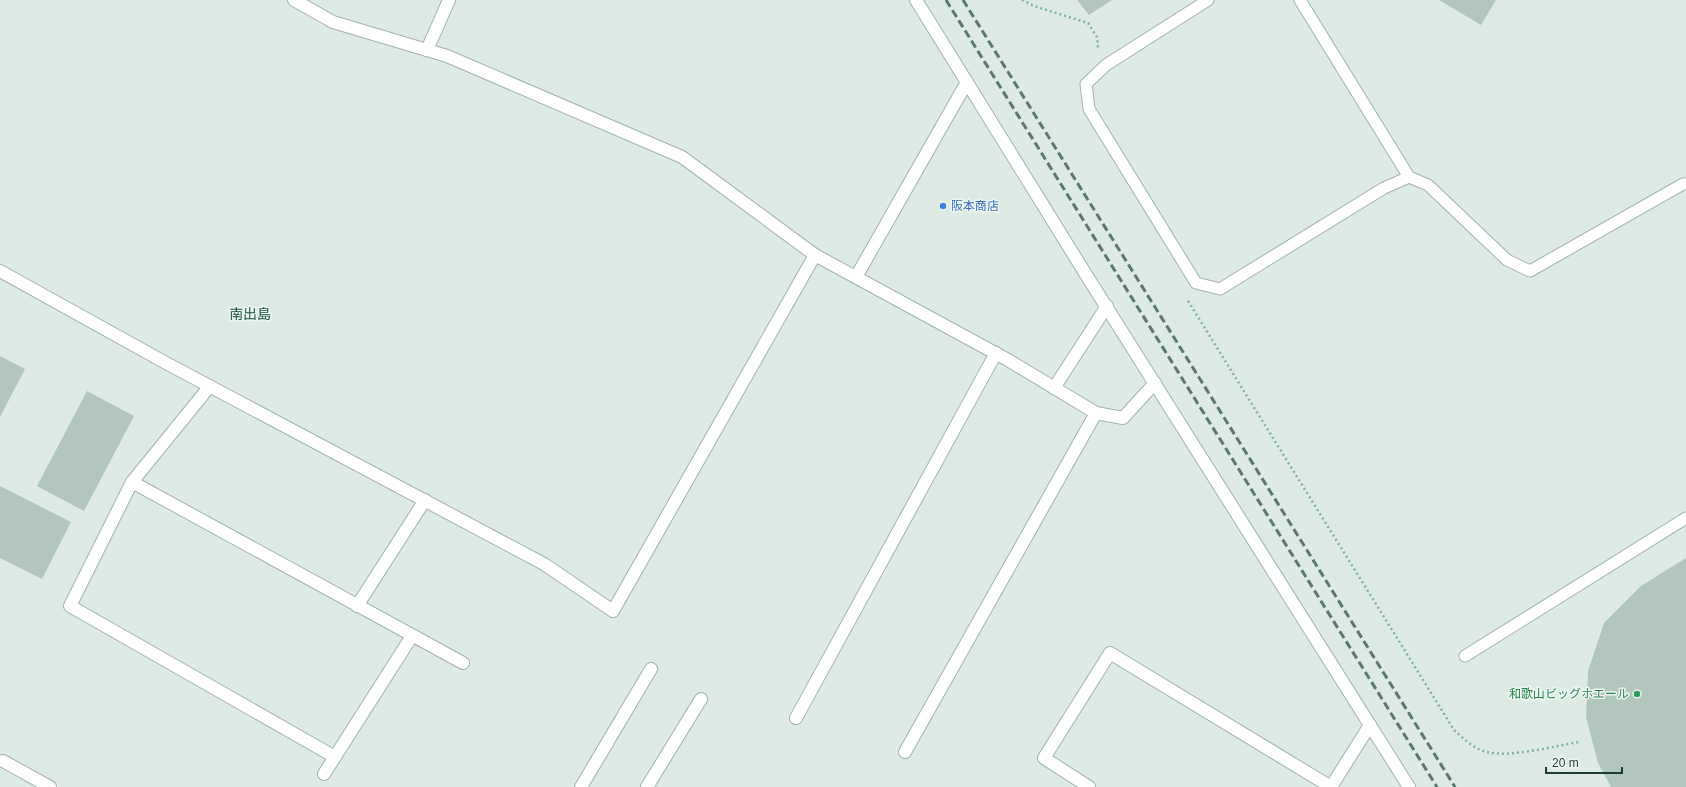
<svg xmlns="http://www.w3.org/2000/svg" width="1686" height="787" viewBox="0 0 1686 787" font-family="Helvetica,'Noto Sans JP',sans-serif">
<rect width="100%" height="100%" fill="#deebe5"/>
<g fill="#b3c6be">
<path d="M 1077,0 L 1112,0 L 1089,15 Z"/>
<path d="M 1439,0 L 1496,0 L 1481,25 Z"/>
<path d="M 0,356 L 25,369 L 0,417 Z"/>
<path d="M 87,391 L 134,416 L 84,511 L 37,486 Z"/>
<path d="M 0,486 L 71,522 L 42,579 L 0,558 Z"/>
<path d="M 1686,558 L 1686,787 L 1611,787 L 1598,763 L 1586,717 L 1588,671 L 1604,623 L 1641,586 Z"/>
</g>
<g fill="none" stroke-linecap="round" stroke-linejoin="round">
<defs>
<g id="service">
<path d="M 1208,0 L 1106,65 L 1086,84 L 1089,109 L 1196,283 L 1220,289 L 1384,188 L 1409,177 L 1428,185 L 1507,260 L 1530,271 L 1683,184 L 1686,184"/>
<path d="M 1300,0 L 1409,177"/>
<path d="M 1465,656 L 1686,518"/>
</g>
<g id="minor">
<path d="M 294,0 L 333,22 L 447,56 L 682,157 L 815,255 L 1008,360 L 1096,413"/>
<path d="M 916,0 L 1085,273 L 1409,787"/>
<path d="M 427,50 L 449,0"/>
<path d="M 0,271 L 166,363 L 544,564 L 613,611 L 815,255"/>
<path d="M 856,277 L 967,82"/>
<path d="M 210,386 L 132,482 L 70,606 L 335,757"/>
<path d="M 1054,388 L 1107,306"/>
<path d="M 132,482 L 463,663"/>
<path d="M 357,606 L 425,500"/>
<path d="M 796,718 L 996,353"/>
<path d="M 905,752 L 1096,413 L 1123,418 L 1155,383"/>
<path d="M 3,761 L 50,787"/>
<path d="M 324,774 L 412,636"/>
<path d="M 581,787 L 651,669"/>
<path d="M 647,787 L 701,699"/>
<path d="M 1089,787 L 1044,758 L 1110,653 L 1331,787"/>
<path d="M 1331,787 L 1370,725"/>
</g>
</defs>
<use href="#service" stroke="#a1b3ac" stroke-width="13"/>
<use href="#minor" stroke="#a1b3ac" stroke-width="14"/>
<g stroke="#7bb2a1" stroke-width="2.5" stroke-dasharray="2 3" stroke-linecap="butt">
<path d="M 1022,0 L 1034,6 L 1088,23 L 1097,37 L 1098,48"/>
<path d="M 1188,301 L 1454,730 C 1464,739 1474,749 1487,752 C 1509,758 1555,746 1579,742"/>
</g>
<use href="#service" stroke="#fff" stroke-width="11"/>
<use href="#minor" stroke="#fff" stroke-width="12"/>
<g stroke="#587870" stroke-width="3" stroke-dasharray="8 4" stroke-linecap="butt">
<path d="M 946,0 L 1437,787"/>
<path d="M 963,0 L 1455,787"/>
</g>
</g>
<circle fill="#3f7fe0" stroke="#eef7f3" stroke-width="1.5" cx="943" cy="206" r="4"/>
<circle fill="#2e9e5b" stroke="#eef7f3" stroke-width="1.5" cx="1637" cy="694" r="4"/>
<g text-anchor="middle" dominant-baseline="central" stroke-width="3" stroke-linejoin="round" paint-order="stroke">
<g font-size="12" fill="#366cbe" stroke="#eef7f3" text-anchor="start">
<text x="951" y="206">阪本商店</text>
</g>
<g font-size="12" fill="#27864d" stroke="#eef7f3" text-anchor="end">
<text x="1629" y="694">和歌山ビッグホエール</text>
</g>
<g font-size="14" fill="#184f43" stroke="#eef7f3">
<text x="250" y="314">南出島</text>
</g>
</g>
<path d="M1546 767v6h76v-6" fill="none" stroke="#1e3c34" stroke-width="2"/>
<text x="1552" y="767" font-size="12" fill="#1e3c34" stroke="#eef7f3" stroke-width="3" paint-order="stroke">20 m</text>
</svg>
